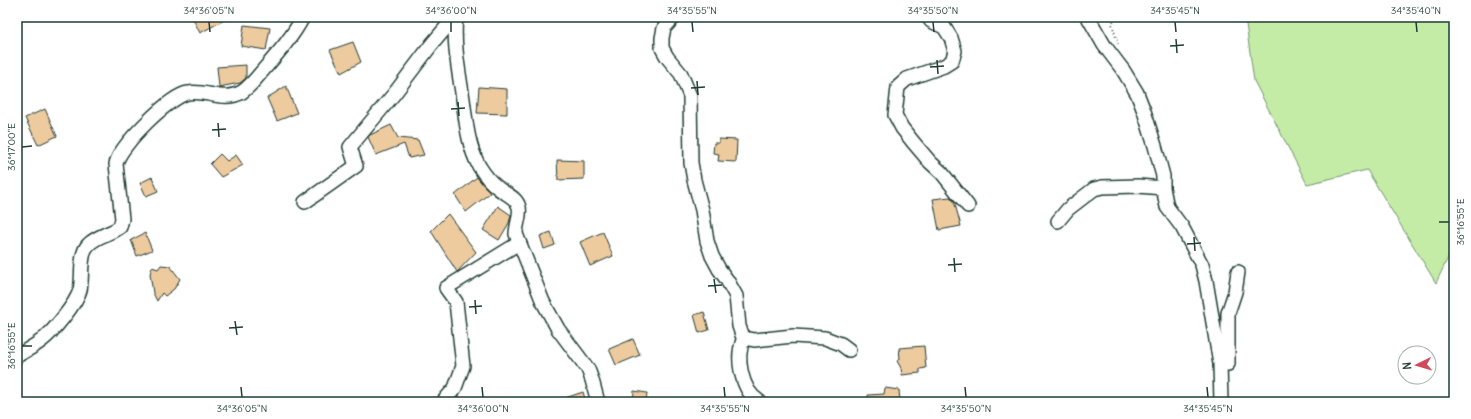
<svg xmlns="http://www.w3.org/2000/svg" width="1471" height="419" viewBox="0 0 1471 419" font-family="Delius,sans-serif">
<rect width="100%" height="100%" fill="#fff"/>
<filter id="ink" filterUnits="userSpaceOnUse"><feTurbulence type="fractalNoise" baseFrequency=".025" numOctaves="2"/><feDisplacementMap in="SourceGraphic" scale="8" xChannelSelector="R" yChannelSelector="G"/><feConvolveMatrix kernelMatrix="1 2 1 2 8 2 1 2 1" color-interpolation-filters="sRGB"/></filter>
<g filter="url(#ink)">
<path fill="#c4eca7" stroke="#72946e" d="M 1245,17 L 1454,17 L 1454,245 L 1436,283 L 1367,170 L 1307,184 L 1254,81 Z"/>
<g fill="#eeca9f" stroke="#1f3d34">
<path d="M 192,17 L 230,17 L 200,33 Z"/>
<path d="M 244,25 L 270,28 L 266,50 L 241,46 Z"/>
<path d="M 353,42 L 361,62 L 341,73 L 330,50 Z"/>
<path d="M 246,65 L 246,78 L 240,83 L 219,87 L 217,67 Z"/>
<path d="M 286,86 L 297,113 L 277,121 L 267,98 Z"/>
<path d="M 479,87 L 507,89 L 507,114 L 477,113 Z"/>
<path d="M 45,109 L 57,136 L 38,145 L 25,118 Z"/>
<path d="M 391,125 L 398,138 L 418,140 L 424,155 L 409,158 L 404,144 L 376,155 L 368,137 L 370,135 Z"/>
<path d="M 719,139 L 737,140 L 736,162 L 718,161 L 719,154 L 713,153 L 714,143 L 719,143 Z"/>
<path d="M 220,154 L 227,161 L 236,155 L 243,165 L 221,177 L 210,164 Z"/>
<path d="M 557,160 L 584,161 L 584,179 L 558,180 Z"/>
<path d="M 152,177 L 158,191 L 146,196 L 140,183 Z"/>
<path d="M 477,177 L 490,193 L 466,212 L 455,195 Z"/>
<path d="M 950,197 L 954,201 L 961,226 L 939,230 L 933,199 Z"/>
<path d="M 498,206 L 511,215 L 509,223 L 499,240 L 483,230 Z"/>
<path d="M 448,214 L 476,252 L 457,272 L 431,231 Z"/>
<path d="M 551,232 L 555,245 L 544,249 L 540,236 Z"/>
<path d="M 603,232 L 613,256 L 590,266 L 580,242 Z"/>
<path d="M 145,233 L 152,250 L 137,256 L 131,240 Z"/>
<path d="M 161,265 L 170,266 L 180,279 L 174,289 L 165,296 L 162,293 L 157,301 L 153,293 L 150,274 L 152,267 L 158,269 Z"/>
<path d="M 704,312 L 709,330 L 699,333 L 694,315 Z"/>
<path d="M 633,339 L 640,355 L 616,365 L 609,349 Z"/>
<path d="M 924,346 L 926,368 L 920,369 L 920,373 L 902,375 L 901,368 L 897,361 L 900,359 L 899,348 Z"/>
<path d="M 885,388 L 899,390 L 900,402 L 868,402 L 868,395 L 884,394 Z"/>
<path d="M 634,391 L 647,393 L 646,402 L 633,402 Z"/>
<path d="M 583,392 L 586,402 L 559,402 L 559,400 Z"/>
</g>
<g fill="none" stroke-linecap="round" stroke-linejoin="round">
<defs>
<g id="street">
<path d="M 456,17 C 453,44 459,72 463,99 C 466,122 468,146 479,166 C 484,174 490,182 497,187 C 504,194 516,196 519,207 C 521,215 516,225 516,234 L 543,302 L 558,329 L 588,369 L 592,380 L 598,402"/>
<path d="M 674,17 L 664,28 L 662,38 L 662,48 L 667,57 L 681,74 L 690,96 L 691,163 L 694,180 L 702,210 L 707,241 L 712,256 L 719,269 L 727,280 L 736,296 L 739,326 L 742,335 L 744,338 L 754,340 L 793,336 L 825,338 L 841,344 L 849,350"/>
<path d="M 928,17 L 931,21 L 944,27 L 951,38 L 955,51 L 952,61 L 944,66 L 907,79 L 898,87 L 895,115 L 902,128 L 913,142 L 930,162 L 942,173 L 968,206"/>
<path d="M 1088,17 L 1104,45 L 1123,70 L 1137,93 L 1144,111 L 1155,146 L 1163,176 L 1163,188 L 1167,207 L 1182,227 L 1202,265 L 1206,281 L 1220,364 L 1221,402"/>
<path d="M 305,202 L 356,166 L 350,147 L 394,94 L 432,44 L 455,17"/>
<path d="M 1058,221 L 1068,209 L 1094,189 L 1102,187 L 1138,186 L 1163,188"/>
<path d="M 744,338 C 735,357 741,391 760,402"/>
<path d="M 17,356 C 25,351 33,347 41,341 C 52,333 76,304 80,290 C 83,278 79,254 88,245 C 96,236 110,234 120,227 L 122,219 L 116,164 C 119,146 170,96 188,93 C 206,89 223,103 242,92 C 251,86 258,76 265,68 C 279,52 293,36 303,17"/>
<path d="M 1222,364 L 1228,364 L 1228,313 L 1235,292 L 1238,272"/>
<path d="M 443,402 L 455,388 L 463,366 L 456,302 L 446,288 L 519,243"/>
</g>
</defs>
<use href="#street" stroke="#1f3d34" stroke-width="16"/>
<path stroke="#1f3d34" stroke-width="2" stroke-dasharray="1 3" stroke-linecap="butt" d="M 1115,17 L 1112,24 L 1118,44"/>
<use href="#street" stroke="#fff" stroke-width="13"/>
</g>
</g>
<path fill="none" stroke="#1f3d34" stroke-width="1.5" d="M 209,22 L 210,32M 451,22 L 451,32M 692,22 L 693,32M 933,22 L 934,32M 1175,22 L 1176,32M 1416,22 L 1417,32M 1176,39 L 1177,53M 1170,46 L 1184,45M 937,60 L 938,74M 930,67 L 944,66M 697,81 L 698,95M 691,88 L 705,87M 458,102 L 459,116M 451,109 L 465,108M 218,123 L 219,137M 212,130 L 226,129M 22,147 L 32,146M 1439,222 L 1449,222M 1194,237 L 1195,251M 1187,244 L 1201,243M 954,258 L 955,272M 948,265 L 962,264M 714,279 L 716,293M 708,286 L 722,285M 475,300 L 476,314M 469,307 L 482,306M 235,321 L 237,335M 229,328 L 243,327M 22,346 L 32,346M 241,387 L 242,397M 482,387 L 483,397M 724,387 L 725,397M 965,387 L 966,397M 1207,387 L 1208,397"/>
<rect width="1471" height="419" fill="none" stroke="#fff" stroke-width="44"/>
<g transform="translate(1417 365) rotate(265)"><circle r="19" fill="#ffffff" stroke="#a5b1ae"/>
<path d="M0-3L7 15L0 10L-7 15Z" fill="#d1495b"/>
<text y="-6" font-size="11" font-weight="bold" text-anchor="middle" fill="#1f3d34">N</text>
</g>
<rect x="22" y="22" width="1427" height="375" fill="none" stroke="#1f3d34" stroke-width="1.5"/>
<g font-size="10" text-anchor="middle" fill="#1f3d34">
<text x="209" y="14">34°36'05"N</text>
<text x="451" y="14">34°36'00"N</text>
<text x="692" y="14">34°35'55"N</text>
<text x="933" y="14">34°35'50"N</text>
<text x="1175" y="14">34°35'45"N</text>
<text x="1416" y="14">34°35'40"N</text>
<text transform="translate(11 147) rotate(-90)" y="4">36°17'00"E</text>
<text transform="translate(1460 222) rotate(-90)" y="4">36°16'55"E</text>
<text transform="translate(11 346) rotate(-90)" y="4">36°16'55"E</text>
<text x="242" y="412">34°36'05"N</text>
<text x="483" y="412">34°36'00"N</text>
<text x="725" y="412">34°35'55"N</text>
<text x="966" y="412">34°35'50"N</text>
<text x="1208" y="412">34°35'45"N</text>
</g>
</svg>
